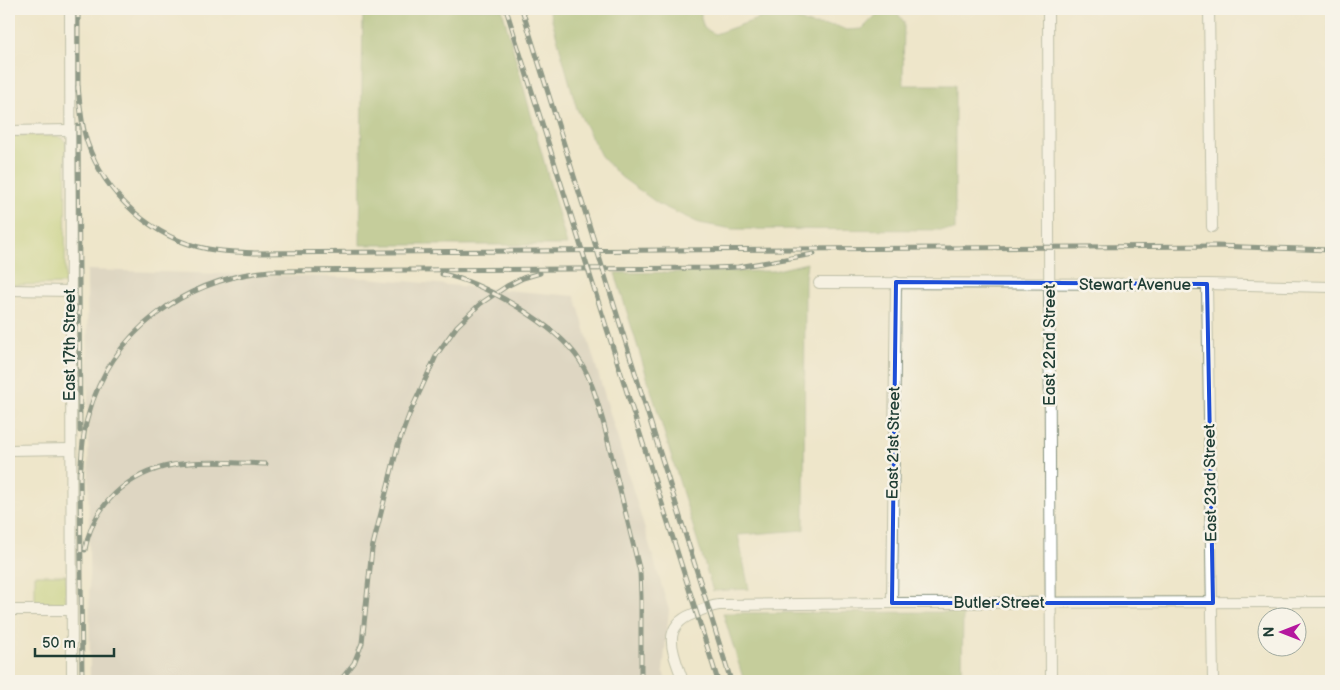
<svg xmlns="http://www.w3.org/2000/svg" width="1340" height="690" viewBox="0 0 1340 690" font-family="'Balsamiq Sans',sans-serif">
<rect width="100%" height="100%" fill="#f7f3e8"/>
<filter id="ink" filterUnits="userSpaceOnUse"><feTurbulence type="fractalNoise" baseFrequency=".02" numOctaves="2"/><feDisplacementMap in="SourceGraphic" scale="10" xChannelSelector="R" yChannelSelector="G"/><feConvolveMatrix kernelMatrix="1 2 1 2 8 2 1 2 1" color-interpolation-filters="sRGB"/></filter>
<filter id="wash" filterUnits="userSpaceOnUse"><feTurbulence type="fractalNoise" baseFrequency=".0096" numOctaves="4" result="noise"/><feDisplacementMap in="SourceGraphic" scale="20" xChannelSelector="R" yChannelSelector="G"/><feGaussianBlur stdDeviation="1.12" result="paint"/><feColorMatrix in="noise" values="0 0 0 0 0 0 0 0 0 0 0 0 0 0 0 0 0 1.4 0 .05"/><feComposite in="paint" operator="in"/></filter>
<g filter="url(#wash)">
<rect width="100%" height="100%" fill="#eee6ca"/>
<path fill="#c9c3b8" d="M 87,270 L 367,278 L 575,296 L 669,610 L 663,671 L 666,681 L 90,681 Z"/>
<g fill="#b8cd71" stroke="#6c8552">
<path d="M 9,135 L 57,136 L 63,139 L 66,143 L 65,284 L 9,285 Z"/>
<path d="M 35,575 L 66,575 L 66,601 L 64,603 L 35,603 Z"/>
</g>
<g fill="#92b063" stroke="#58764c">
<path d="M 363,9 L 502,9 L 567,245 L 360,245 Z"/>
<path d="M 549,9 L 701,9 L 701,18 L 704,28 L 715,34 L 763,17 L 797,19 L 812,25 L 837,26 L 846,30 L 862,29 L 876,15 L 885,9 L 896,11 L 904,22 L 903,85 L 955,85 L 955,230 L 732,229 L 699,223 L 660,205 L 621,177 L 601,156 L 577,109 Z"/>
<path d="M 807,263 L 805,278 L 804,530 L 738,535 L 749,589 L 713,591 L 615,273 L 773,271 Z"/>
<path d="M 963,612 L 962,681 L 744,681 L 723,613 Z"/>
</g>
</g>
<g filter="url(#ink)">
<g fill="none" stroke-linecap="round" stroke-linejoin="round">
<defs>
<g id="minor">
<path d="M 70,9 L 72,681"/>
<path d="M 1048,9 L 1051,681"/>
<path d="M 1209,9 L 1212,227"/>
<path d="M 9,131 L 69,130"/>
<path d="M 819,283 L 1207,284 L 1331,287"/>
<path d="M 1207,284 L 1213,681"/>
<path d="M 9,290 L 70,291"/>
<path d="M 9,450 L 71,449"/>
<path d="M 892,603 L 896,282"/>
<path d="M 9,610 L 71,610"/>
<path d="M 683,681 C 674,655 659,627 693,614 C 701,610 710,606 719,605 L 892,603 L 1331,602"/>
</g>
</defs>
<use href="#minor" stroke="#86927f" stroke-width="12"/>
<use href="#minor" stroke="#fff" stroke-width="10"/>
<defs>
<g id="rail">
<path d="M 78,9 L 78,91"/>
<path d="M 506,9 L 718,681"/>
<path d="M 522,9 L 731,681"/>
<path d="M 78,86 C 80,105 81,124 87,142 C 105,195 153,239 208,249 C 223,252 239,252 254,253 L 1216,246 L 1331,250"/>
<path d="M 78,126 L 80,431"/>
<path d="M 442,274 C 483,282 557,325 580,361 C 592,380 598,404 604,425 L 640,572 L 641,597 L 641,681"/>
<path d="M 80,471 L 82,681"/>
<path d="M 80,476 C 82,456 82,435 88,416 C 111,331 185,279 270,271 L 714,268 L 738,267 L 814,254"/>
<path d="M 85,550 C 93,504 129,473 173,465 C 201,460 237,463 266,464"/>
<path d="M 340,681 L 354,663 L 362,643 L 372,549 L 398,445 L 409,415 L 437,354 L 457,326 L 480,304 L 507,286 L 523,278 L 540,273"/>
</g>
</defs>
<use href="#rail" stroke="#1f3d34" stroke-width="5"/>
<use href="#rail" stroke="#f7f3e8" stroke-width="3" stroke-dasharray="9" stroke-linecap="butt"/>
</g>
</g>
<path d="M0 0H1340V690H0ZM 896,282 L 1207,284 L 1213,603 L 892,603 Z" fill="#eee6ca" fill-opacity=".55" fill-rule="evenodd"/>
<path fill="none" stroke="#1d4ed8" stroke-width="4" stroke-linejoin="round" d="M 896,282 L 1207,284 L 1213,603 L 892,603 Z"/>
<g text-anchor="middle" dominant-baseline="central" stroke-width="5" stroke-linejoin="round" paint-order="stroke">
<g font-size="16" fill="#1f3d34" stroke="#f7f3e8">
<text x="1135" y="285">Stewart Avenue</text>
<text transform="translate(70 345) rotate(-90)">East 17th Street</text>
<text transform="translate(1050 345) rotate(-90)">East 22nd Street</text>
<text transform="translate(894 443) rotate(-89)">East 21st Street</text>
<text transform="translate(1211 483) rotate(-91)">East 23rd Street</text>
<text x="999" y="603">Butler Street</text>
</g>
</g>
<rect width="1340" height="690" fill="none" stroke="#f7f3e8" stroke-width="30"/>
<g transform="translate(1282 632) rotate(270)"><circle r="24" fill="#f7f3e8" stroke="#a1aaa0"/>
<path d="M0-4L9 19L0 12L-9 19Z" fill="#b5179e"/>
<text y="-8" font-size="14" font-weight="bold" text-anchor="middle" fill="#1f3d34">N</text>
</g>
<path d="M35 648v8h79v-8" fill="none" stroke="#1f3d34" stroke-width="2.5"/>
<text x="42" y="648" font-size="15" fill="#1f3d34" stroke="#f7f3e8" stroke-width="4" paint-order="stroke">50 m</text>
</svg>
